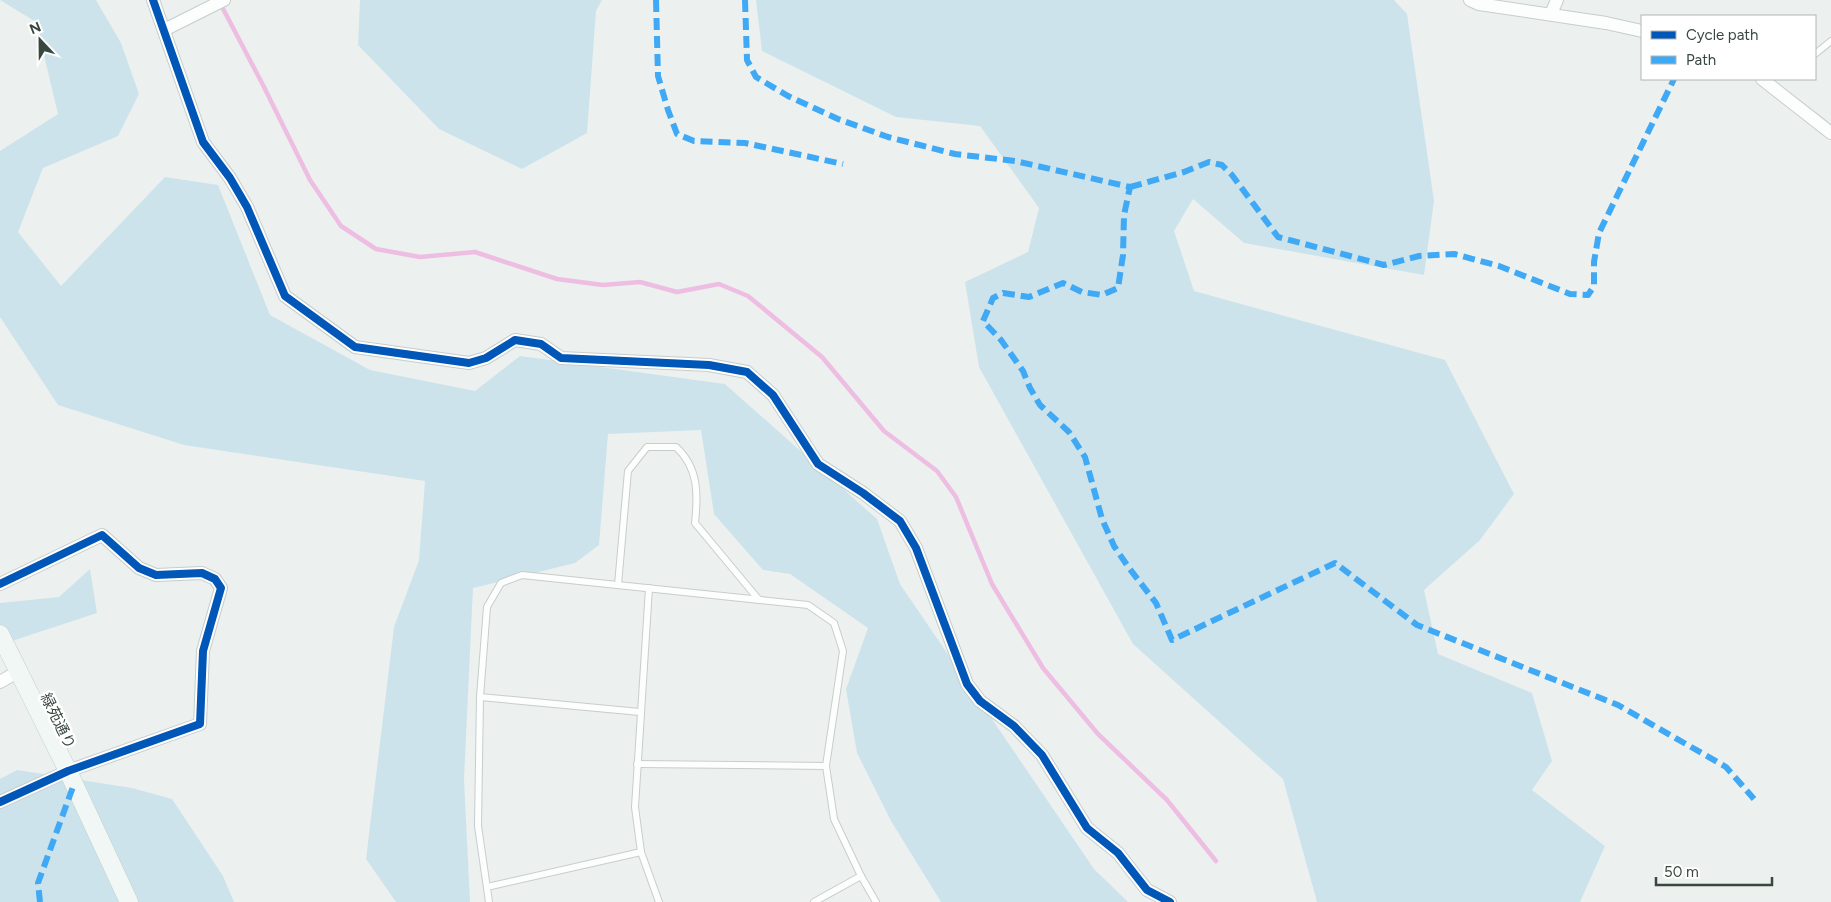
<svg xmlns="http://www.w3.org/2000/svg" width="1831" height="902" viewBox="0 0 1831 902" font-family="Figtree,'Noto Sans JP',sans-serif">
<rect width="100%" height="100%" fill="#ecf1ef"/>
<g fill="#cde3eb">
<path d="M 0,0 L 96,0 L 121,43 L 139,94 L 118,136 L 43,168 L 18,232 L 61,286 L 165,177 L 218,185 L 270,315 L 370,370 L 475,391 L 520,356 L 725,384 L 877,519 L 900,584 L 1094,869 L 1128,902 L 941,902 L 891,821 L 857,753 L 846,689 L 868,628 L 790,574 L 763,570 L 714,514 L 701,430 L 608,434 L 599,545 L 575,563 L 473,588 L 464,779 L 470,902 L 396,902 L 366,859 L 394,627 L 419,560 L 425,481 L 184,445 L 58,405 L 0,317 L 0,151 L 58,114 L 36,22 Z"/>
<path d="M 360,0 L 602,0 L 596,11 L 587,133 L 522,169 L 439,129 L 358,45 Z"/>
<path d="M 756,0 L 1394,0 L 1407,14 L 1434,201 L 1424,275 L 1244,243 L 1193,199 L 1174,231 L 1194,291 L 1445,360 L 1514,494 L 1480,540 L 1424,590 L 1438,654 L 1532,693 L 1552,761 L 1532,790 L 1605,846 L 1580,902 L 1317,902 L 1283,779 L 1133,644 L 979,367 L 965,282 L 1028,252 L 1039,208 L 980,126 L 896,117 L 762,51 Z"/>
<path d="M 90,569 L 97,613 L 0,645 L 0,603 L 59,597 Z"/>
<path d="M 17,770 L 132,788 L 172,799 L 223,876 L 234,902 L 0,902 L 0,779 Z"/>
</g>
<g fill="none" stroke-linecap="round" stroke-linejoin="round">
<path stroke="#eebde2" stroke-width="4.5" d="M 220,3 L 263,85 L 310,180 L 341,226 L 376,249 L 420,257 L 475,252 L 557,279 L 603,285 L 640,282 L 677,292 L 719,284 L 748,296 L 822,357 L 884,431 L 937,471 L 956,497 L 992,584 L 1043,668 L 1098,734 L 1167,800 L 1216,861"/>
<defs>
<g id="lane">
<path d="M 1815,54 L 1831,41"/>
<path d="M 618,585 L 628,471 L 647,447 L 676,447 C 699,468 698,495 695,523 L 759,600"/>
<path d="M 649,588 L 635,807 L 641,852 L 659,902"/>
<path d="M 480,697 L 640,712"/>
<path d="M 637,764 L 826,766"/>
<path d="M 487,887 L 641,852"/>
<path d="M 489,902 L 478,826 L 480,697 L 487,607 L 501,583 L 522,575 L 808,605 L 834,623 L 843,651 L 826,766 L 834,819 L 861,876 L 876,902"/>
<path d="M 814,902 L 861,876"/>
</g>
<g id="street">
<path d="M 153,0 L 203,142 L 230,178 L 247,207 L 285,296 L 355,347 L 469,363 L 486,358 L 515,340 L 541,344 L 561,358 L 709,365 L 747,372 L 773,395 L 818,464 L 863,493 L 900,521 L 916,548 L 967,684 L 980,701 L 1014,726 L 1042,755 L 1087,828 L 1118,853 L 1147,890 L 1170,902"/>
<path d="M 1470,0 L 1479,4 L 1606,23 L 1642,31"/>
<path d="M 1551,14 L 1557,0"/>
<path d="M 164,30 L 224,0"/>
<path d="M 1762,79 L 1831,133"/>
<path d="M 0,584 L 102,535 L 139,568 L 156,575 L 202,573 L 215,579 L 221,588 L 203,651 L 200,724 L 68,771 L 0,802"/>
<path d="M 0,682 L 19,671"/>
</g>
<path id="secondary" d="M 0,634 L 68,771 L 129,902"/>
</defs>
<use href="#lane" stroke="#c7cdca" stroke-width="8"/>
<use href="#street" stroke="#c7cdca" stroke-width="14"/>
<use href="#secondary" stroke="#c3d0cb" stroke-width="19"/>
<use href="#lane" stroke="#fcfdfd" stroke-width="6"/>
<use href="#street" stroke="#fcfdfd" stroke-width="12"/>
<use href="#secondary" stroke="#f0f7f4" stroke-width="18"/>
<g stroke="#3fa9f5" stroke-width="6" stroke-dasharray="12 6" stroke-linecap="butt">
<path d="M 656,0 L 658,76 L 668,110 L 677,134 L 694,141 L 745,143 L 843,164"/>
<path d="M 745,0 L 747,60 L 756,77 L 788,96 L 838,119 L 888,137 L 955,154 L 1015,161 L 1130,187 L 1124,215 L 1123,255 L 1118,288 L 1102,295 L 1082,292 L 1063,283 L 1029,297 L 1003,293 L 993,298 L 983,321 L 1001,340 L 1023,371 L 1030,388 L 1040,405 L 1069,432 L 1085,457 L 1102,519 L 1114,546 L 1129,568 L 1156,603 L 1172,640 L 1335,563 L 1417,625 L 1618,705 L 1726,767 L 1754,799"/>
<path d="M 1130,187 L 1184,172 L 1209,162 L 1222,165 L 1232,175 L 1278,237 L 1384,265 L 1419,256 L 1454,254 L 1499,266 L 1570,294 L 1588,295 L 1594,286 L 1594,262 L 1599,233 L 1674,79"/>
<path d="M 40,902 L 38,883 L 74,784"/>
</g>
<defs>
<g id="cycleway">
<path d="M 153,0 L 203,142 L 230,178 L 247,207 L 285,296 L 355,347 L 469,363 L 486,358 L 515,340 L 541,344 L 561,358 L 709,365 L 747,372 L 773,395 L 818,464 L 863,493 L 900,521 L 916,548 L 967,684 L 980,701 L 1014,726 L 1042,755 L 1087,828 L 1118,853 L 1147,890 L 1170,902"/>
<path d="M 0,584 L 102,535 L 139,568 L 156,575 L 202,573 L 215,579 L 221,588 L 203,651 L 200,724 L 68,771 L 0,802"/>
</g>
</defs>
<use href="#cycleway" stroke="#fff" stroke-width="11"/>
<use href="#cycleway" stroke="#0057b8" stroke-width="8"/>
</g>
<g text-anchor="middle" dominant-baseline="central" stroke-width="5" stroke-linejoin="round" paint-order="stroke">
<g font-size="15" fill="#38483f" stroke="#fff">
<text transform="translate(58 721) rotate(64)">緑苑通り</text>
</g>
</g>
<rect x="1641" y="15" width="175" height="65" fill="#ffffff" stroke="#afb6b2"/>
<rect x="1651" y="31" width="25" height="8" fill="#0057b8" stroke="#afb6b2"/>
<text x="1686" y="40" font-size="15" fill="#38483f">Cycle path</text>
<rect x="1651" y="56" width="25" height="8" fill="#3fa9f5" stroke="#afb6b2"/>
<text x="1686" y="65" font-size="15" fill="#38483f">Path</text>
<g transform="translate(40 40) rotate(338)" stroke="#ffffff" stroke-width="4" paint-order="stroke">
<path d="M0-4L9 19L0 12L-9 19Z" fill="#38483f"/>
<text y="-8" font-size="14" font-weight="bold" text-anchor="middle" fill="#38483f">N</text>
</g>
<path d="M1656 877v8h116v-8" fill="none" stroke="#38483f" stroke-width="2.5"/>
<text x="1664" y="877" font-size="15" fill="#38483f" stroke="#ffffff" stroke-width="4" paint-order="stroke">50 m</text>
</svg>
